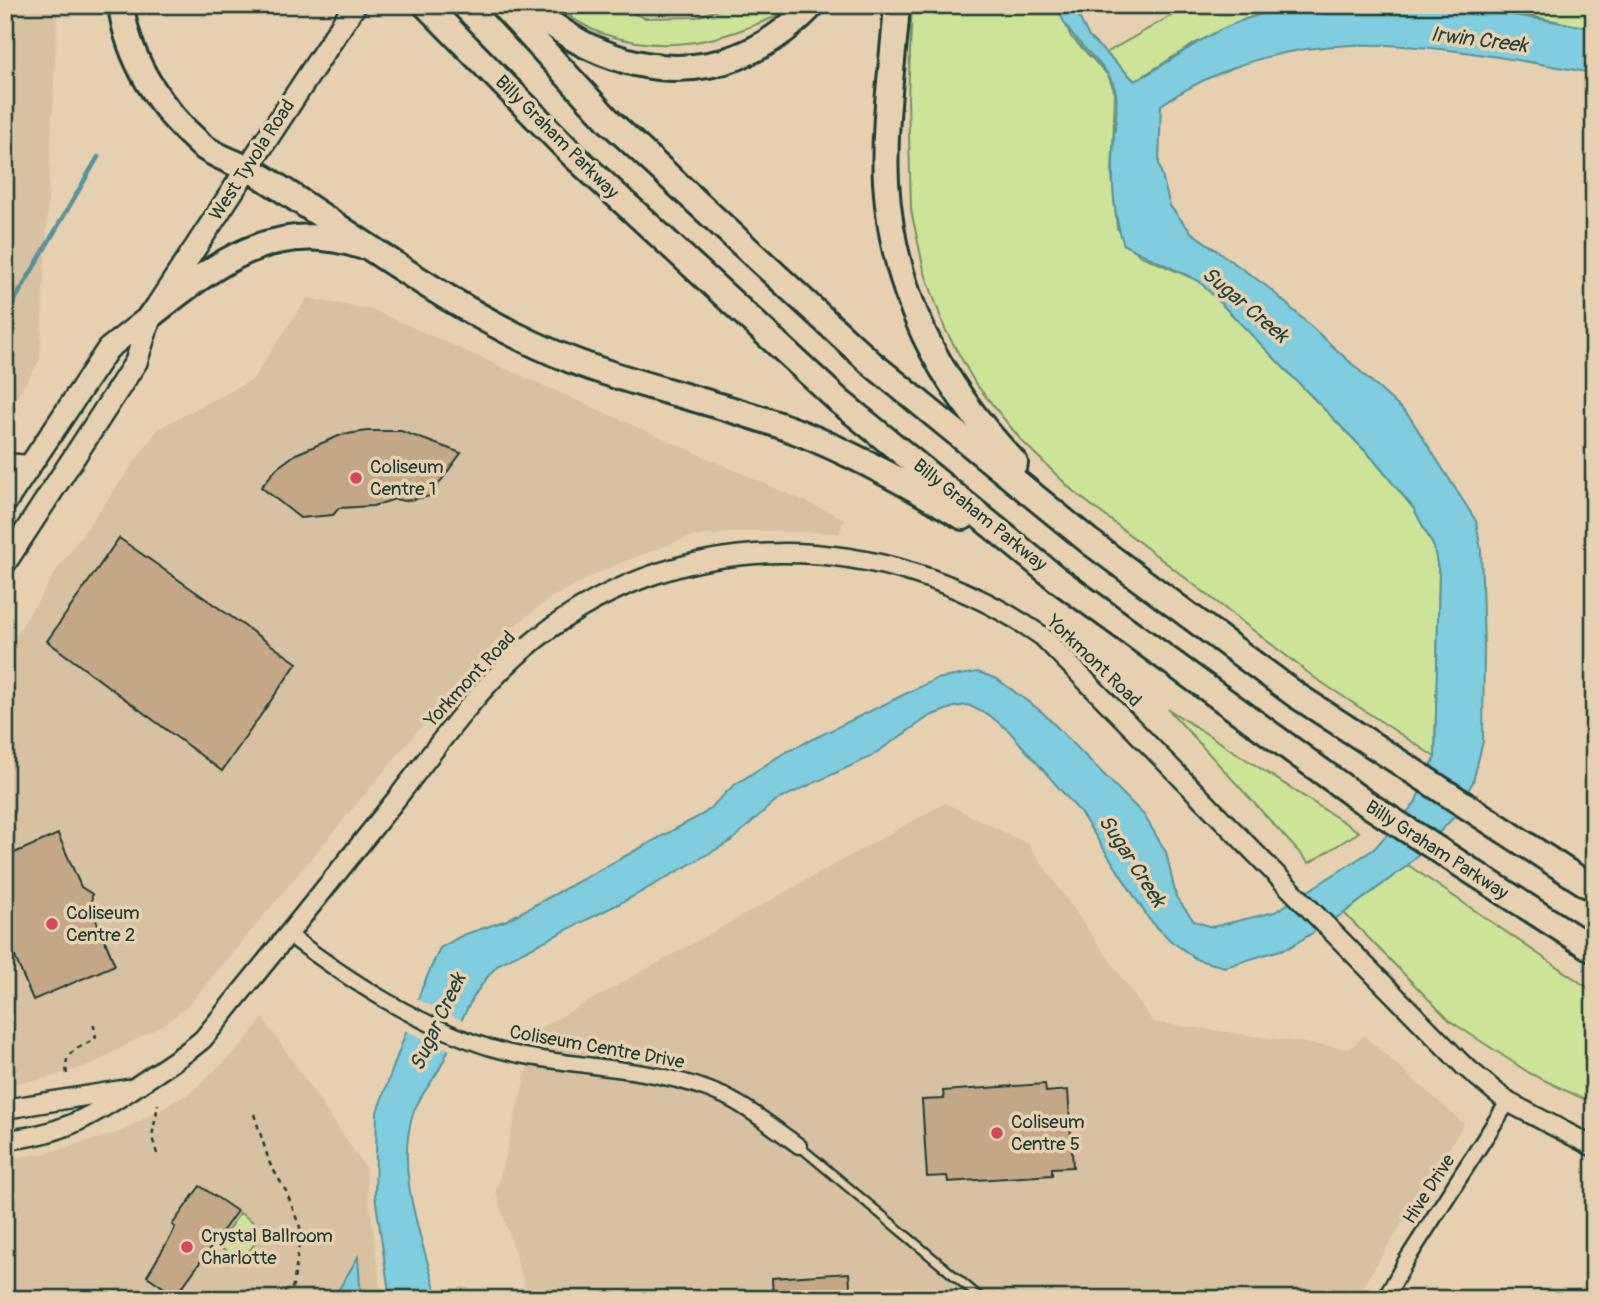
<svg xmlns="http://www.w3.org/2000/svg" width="1599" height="1304" viewBox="0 0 1599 1304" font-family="Pangolin,sans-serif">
<rect width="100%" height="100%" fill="#e6d0af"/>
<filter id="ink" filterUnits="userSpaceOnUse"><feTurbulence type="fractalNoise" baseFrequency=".0143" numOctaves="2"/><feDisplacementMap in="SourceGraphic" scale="14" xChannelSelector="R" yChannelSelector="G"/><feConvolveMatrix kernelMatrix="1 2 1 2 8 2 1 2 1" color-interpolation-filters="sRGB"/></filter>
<g filter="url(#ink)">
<g fill="#d8c1a1">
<path d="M 5,5 L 58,5 L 40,360 L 5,416 Z"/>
<path d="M 307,298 L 373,310 L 845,519 L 839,533 L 755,531 L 689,537 L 612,566 L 550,598 L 497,640 L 441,703 L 190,1004 L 164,1024 L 91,1065 L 42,1079 L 5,1085 L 5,653 L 59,567 L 159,428 L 252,380 Z"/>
<path d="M 945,803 L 1028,844 L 1153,1022 L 1349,1049 L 1364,1036 L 1464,1124 L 1355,1299 L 529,1299 L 496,1192 L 537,1030 Z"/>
<path d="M 263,1018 L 365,1167 L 382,1299 L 5,1299 L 5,1159 L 42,1154 L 120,1132 L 190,1093 L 242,1045 Z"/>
</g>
<g fill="#cde398" stroke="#769066" stroke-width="2">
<path d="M 551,5 L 612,5 L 645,18 L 696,17 L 733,5 L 785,5 L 782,14 C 720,40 672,56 603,34 C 585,28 567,14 551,5 Z"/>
<path d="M 912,5 L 1058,5 L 1071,37 L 1108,75 L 1115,93 L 1112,175 L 1117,228 L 1139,255 L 1199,281 L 1373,459 L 1414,509 L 1434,547 L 1439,574 L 1435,757 L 1315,678 L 1073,491 L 1021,440 L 975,383 L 945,329 L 924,270 L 911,210 L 908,98 Z"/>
<path d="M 1190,5 L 1303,5 L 1246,19 L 1194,44 L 1135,81 L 1106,53 Z"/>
<path d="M 1432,5 L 1594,5 L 1594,29 L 1531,16 Z"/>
<path d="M 1168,709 L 1359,832 L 1309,863 Z"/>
<path d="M 1408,865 L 1594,992 L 1594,1104 L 1531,1074 L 1450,1021 L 1344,913 Z"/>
<path d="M 240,1213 L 265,1230 L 241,1262 L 217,1245 Z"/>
</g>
<g fill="#7fcdde" stroke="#59939a" stroke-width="2">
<path d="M 1058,5 L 1073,5 L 1089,37 L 1135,81 C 1173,61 1205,33 1246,19 C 1285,5 1326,5 1367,5 C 1444,5 1518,13 1594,29 L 1594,73 C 1441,48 1300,12 1161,105 L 1159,164 L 1170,206 L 1191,232 L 1269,288 L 1409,416 L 1476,521 L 1481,550 L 1484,649 L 1483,741 L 1473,782 L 1453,818 L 1408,865 L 1344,913 L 1290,947 L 1225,967 L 1198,960 L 1171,941 L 1149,919 L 1080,812 L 1009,731 L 989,715 L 968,705 L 954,707 L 930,716 L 870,757 L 775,801 L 731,841 L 632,897 L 499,964 C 472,991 459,1025 444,1060 C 436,1078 421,1093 414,1111 C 393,1169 423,1242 438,1299 L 390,1299 L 375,1195 L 377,1112 L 422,988 L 440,948 L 463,935 L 507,920 L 705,813 L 733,786 L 784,753 L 936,679 L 978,672 L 997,679 L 1042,712 L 1144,815 L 1166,852 L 1176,897 L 1194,921 L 1212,927 L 1275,912 L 1374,849 L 1415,803 L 1435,757 L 1439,574 L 1434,547 L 1414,509 L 1373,459 L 1199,281 L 1124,245 C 1111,211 1112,173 1114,138 C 1115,124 1118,108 1116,94 C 1110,59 1065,44 1058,5 Z"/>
<path d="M 358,1257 L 361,1299 L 333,1299 Z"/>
</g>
<path fill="#e6d0af" d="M 415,998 L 464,1021 L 452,1051 L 404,1030 Z"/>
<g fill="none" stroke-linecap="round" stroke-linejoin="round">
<path stroke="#59939a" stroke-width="4.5" d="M 5,317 L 98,157"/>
</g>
<g fill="#c4a886" stroke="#1f3d34" stroke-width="2">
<path d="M 367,431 L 401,431 L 461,453 L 430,496 L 404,501 L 395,499 L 373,506 L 339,508 L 333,515 L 300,518 L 261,487 L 277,468 L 296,454 L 341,435 Z"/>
<path d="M 119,538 L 297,663 L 222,771 L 47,641 Z"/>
<path d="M 58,834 L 81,887 L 92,894 L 91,908 L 115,965 L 33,1000 L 10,945 L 5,941 L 5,857 Z"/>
<path d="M 1045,1084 L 1046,1092 L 1068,1090 L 1073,1167 L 1052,1168 L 1052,1175 L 948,1182 L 947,1176 L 927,1177 L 922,1100 L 944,1099 L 943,1091 Z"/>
<path d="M 200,1186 L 237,1211 L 178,1293 L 172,1289 L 170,1292 L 147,1276 L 171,1236 L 175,1227 L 172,1225 Z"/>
<path d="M 849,1273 L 851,1299 L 773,1299 L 772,1278 Z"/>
</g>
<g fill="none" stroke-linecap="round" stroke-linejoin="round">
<defs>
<path id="service" d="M 799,1146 L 982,1299"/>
<g id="minor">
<path d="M 5,461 L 30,463"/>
<path d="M 289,935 C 350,981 417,1025 491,1048 C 567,1070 651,1063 724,1096 C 751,1109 775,1129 799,1146"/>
<path d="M 1385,1299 L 1406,1261 L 1508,1102"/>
</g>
<g id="tertiary">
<path d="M 5,1109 L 128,1089"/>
<path d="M 5,1140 C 59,1135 87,1119 131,1090 C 155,1073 180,1059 203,1039 C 267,961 331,881 394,802 C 434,751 473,694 522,651 C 672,520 883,526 1042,636 L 1463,1065 L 1508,1102 L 1594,1147"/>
</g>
<g id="secondary">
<path d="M 5,503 L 108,349 L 151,315"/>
<path d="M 5,563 L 136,362 L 151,315 L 355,5"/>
</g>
<g id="trunk">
<path d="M 121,5 C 128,60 160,109 201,145 C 216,158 248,166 266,179 C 364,242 462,317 571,360 C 645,389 724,403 798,432 C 856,455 910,485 963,517"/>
<path d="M 426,5 L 575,157 L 839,401 L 1057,579 L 1361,800 L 1594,950"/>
<path d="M 502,5 L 610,122 L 871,363 L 1090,542 L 1296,695 L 1594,889"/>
<path d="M 524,5 C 546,19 568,38 592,48 C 673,85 751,70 812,5"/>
<path d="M 897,5 C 893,63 883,124 886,182 C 893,295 938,382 1015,463"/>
<path d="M 151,315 C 214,265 274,217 361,246"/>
</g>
</defs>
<use href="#service" stroke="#1f3d34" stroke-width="12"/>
<use href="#minor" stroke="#1f3d34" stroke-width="19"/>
<use href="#tertiary" stroke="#1f3d34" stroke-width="23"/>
<use href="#secondary" stroke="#1f3d34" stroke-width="26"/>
<use href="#trunk" stroke="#1f3d34" stroke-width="30"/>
<g stroke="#1f3d34" stroke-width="2.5" stroke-dasharray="5 5" stroke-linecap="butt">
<path d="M 67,1074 C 62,1048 81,1050 96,1037 L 93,1021"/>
<path d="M 254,1114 L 270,1164 L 286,1191 L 301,1230 L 294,1281 L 289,1299"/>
<path d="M 157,1154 L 152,1137 L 158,1104"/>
</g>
<use href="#service" stroke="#e6d0af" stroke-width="7"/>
<use href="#minor" stroke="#e6d0af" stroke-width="14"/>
<use href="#tertiary" stroke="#e6d0af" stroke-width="18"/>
<use href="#secondary" stroke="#e6d0af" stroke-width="21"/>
<use href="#trunk" stroke="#e6d0af" stroke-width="24"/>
</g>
</g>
<g fill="#d1495b" stroke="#e6d0af" stroke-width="2.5">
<circle cx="356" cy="478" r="7"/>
<circle cx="52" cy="924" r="7"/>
<circle cx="997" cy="1133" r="7"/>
<circle cx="187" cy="1247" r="7"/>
</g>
<g text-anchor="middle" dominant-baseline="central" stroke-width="7" stroke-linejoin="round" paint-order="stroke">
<g font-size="19" fill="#1f3d34" stroke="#e6d0af">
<text transform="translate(557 137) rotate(45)">Billy Graham Parkway</text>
<text transform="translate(252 160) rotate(-57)">West Tyvola Road</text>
<text transform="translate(980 515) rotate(39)">Billy Graham Parkway</text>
<text transform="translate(1094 661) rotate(44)">Yorkmont Road</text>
<text transform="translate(470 679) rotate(-47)">Yorkmont Road</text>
<text transform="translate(1437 850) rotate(33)">Billy Graham Parkway</text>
<text transform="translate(597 1047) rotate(10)">Coliseum Centre Drive</text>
<text transform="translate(1429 1189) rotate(-57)">Hive Drive</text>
</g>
<g font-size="19" fill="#1f3d34" stroke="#e6d0af" text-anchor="start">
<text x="370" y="467">Coliseum<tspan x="370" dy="22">Centre 1</tspan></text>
<text x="66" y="913">Coliseum<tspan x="66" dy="22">Centre 2</tspan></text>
<text x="1011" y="1122">Coliseum<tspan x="1011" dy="22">Centre 5</tspan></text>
<text x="201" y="1236">Crystal Ballroom<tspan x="201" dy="22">Charlotte</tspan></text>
</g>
<g font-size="21" font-style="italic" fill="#24443c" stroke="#e6d0af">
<text transform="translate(1479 40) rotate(7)">Irwin Creek</text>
<text transform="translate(1245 305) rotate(40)">Sugar Creek</text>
<text transform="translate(1132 861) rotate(57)">Sugar Creek</text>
<text transform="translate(438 1022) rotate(-65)">Sugar Creek</text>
</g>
</g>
<rect width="1599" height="1304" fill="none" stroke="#e6d0af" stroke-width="28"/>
<rect x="14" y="14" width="1571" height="1276" fill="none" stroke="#1f3d34" stroke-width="2.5" filter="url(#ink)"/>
</svg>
